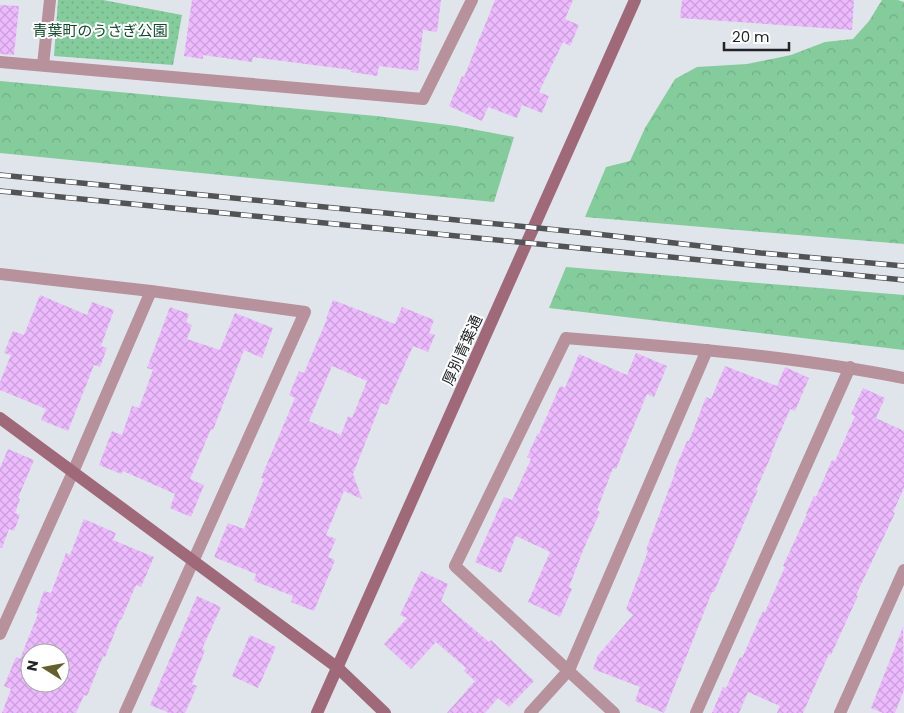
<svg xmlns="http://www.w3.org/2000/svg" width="904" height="713" viewBox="0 0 904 713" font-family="Poppins,'Noto Sans JP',sans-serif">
<defs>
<pattern id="forest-crowns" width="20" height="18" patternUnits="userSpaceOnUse" patternTransform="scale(1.25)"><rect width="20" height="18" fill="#84cc9c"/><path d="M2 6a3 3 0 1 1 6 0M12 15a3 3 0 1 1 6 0" fill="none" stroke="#72af86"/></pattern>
<pattern id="park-dots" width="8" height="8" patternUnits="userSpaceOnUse" patternTransform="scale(1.25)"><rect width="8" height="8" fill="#84cc9c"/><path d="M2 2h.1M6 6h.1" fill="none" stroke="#72af86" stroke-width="1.8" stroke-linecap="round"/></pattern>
<pattern id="building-cross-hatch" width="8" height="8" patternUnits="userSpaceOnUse" patternTransform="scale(1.25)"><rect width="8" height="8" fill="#edbafe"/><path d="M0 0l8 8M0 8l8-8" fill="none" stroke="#cba0da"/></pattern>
</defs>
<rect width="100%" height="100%" fill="#dfe5eb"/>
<g fill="url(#forest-crowns)">
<path d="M 882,0 L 898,0 L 904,2 L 904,244 L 585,217 L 606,167 L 630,161 L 645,128 L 675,79 L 697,67 L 747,64 L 791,55 L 825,42 L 853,39 L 869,21 Z"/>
<path d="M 0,81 L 376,116 L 456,126 L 514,137 L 494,202 L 0,153 Z"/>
<path d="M 566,267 L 904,295 L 904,350 L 549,308 Z"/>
</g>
<path fill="url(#park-dots)" d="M 58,0 L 103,0 L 182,15 L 173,65 L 54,56 Z"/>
<g fill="url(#building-cross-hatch)" fill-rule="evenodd">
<path d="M 192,0 L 441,0 L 437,32 L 423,30 L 418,71 L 379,66 L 377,76 L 351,72 L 352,70 L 253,57 L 252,62 L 203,55 L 203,59 L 184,56 Z"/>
<path d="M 495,0 L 573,0 L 565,19 L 579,25 L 570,46 L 563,42 L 539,92 L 549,96 L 542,113 L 522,105 L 517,118 L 488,107 L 482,121 L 449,106 L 462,76 L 464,77 Z"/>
<path d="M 682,0 L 854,0 L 852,30 L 680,18 Z"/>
<path d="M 0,5 L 19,6 L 14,55 L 0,54 Z"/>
<path d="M 40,295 L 87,315 L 92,302 L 114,310 L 101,346 L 107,348 L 100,367 L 94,365 L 68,431 L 41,420 L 46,409 L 0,390 L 0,382 L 11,355 L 4,353 L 13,331 L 24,335 Z"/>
<path d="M 333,300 L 395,324 L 402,307 L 434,320 L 429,333 L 435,335 L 428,352 L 413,346 L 387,405 L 381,403 L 353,474 L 362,499 L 344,491 L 326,535 L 336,539 L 328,557 L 335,560 L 314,611 L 291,602 L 293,596 L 254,581 L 256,574 L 214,557 L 228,523 L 244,529 L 264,479 L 261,478 L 295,398 L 289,395 L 299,371 L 304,373 L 327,319 L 326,319 ZM 332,366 L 367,381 L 352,418 L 348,416 L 341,435 L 309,421 Z"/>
<path d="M 170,307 L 189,314 L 186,322 L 192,325 L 187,339 L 220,350 L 235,313 L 273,328 L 262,358 L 244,350 L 213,430 L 211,429 L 190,479 L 204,485 L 191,517 L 170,508 L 175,494 L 123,471 L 121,474 L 99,465 L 112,431 L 122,435 L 132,406 L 139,408 L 153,370 L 147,368 Z"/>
<path d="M 636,353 L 667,366 L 654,397 L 647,394 L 616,469 L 613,468 L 597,510 L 600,512 L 584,548 L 569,587 L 572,589 L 560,617 L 528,602 L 550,552 L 516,536 L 501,573 L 475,562 L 504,497 L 512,500 L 531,459 L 527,457 L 538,433 L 539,434 L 560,386 L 565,388 L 579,354 L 627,375 Z"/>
<path d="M 725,366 L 777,386 L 785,367 L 809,378 L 795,411 L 790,409 L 771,454 L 772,454 L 756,490 L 758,490 L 714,592 L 712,592 L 664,713 L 635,701 L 640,687 L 593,669 L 598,655 L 633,615 L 626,609 L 648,551 L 646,550 L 675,473 L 674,472 L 687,441 L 689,441 L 706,397 L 711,399 Z"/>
<path d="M 863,388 L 885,398 L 876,418 L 904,431 L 904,488 L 893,512 L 895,513 L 856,595 L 858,596 L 850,613 L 831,655 L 829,654 L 803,713 L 777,713 L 780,706 L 748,692 L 739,713 L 712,713 L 723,687 L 726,688 L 740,657 L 742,658 L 763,611 L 765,612 L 785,567 L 783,566 L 807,514 L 806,514 L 814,496 L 816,497 L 832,460 L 835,461 L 855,416 L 851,414 Z"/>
<path d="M 8,449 L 34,460 L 18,498 L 20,499 L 15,513 L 20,515 L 14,531 L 9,529 L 2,548 L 0,548 L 0,468 Z"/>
<path d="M 84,519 L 116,533 L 113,540 L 154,557 L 141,587 L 136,585 L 121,620 L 120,619 L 105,657 L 103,656 L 87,696 L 84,695 L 76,713 L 2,713 L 11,689 L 4,686 L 16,657 L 20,659 L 38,614 L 36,613 L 44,591 L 51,593 L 66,553 L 70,555 ZM 30,653 L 60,653 L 60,683 L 30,683 Z"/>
<path d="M 421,571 L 448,584 L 441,601 L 489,642 L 491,640 L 534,681 L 509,707 L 498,698 L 485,713 L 447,713 L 475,681 L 464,671 L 466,668 L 436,642 L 411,669 L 384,644 L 407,618 L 400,615 Z"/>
<path d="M 197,596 L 221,607 L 202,649 L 205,650 L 192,684 L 197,686 L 185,713 L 169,713 L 150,705 Z"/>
<path d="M 903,627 L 904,690 L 895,713 L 883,713 L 871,708 Z"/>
<path d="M 250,635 L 276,647 L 258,688 L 232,676 Z"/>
</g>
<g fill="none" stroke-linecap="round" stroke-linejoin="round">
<g stroke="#b7919b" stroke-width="12">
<path d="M 0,62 L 423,99 L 472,0"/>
<path d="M 43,65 L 50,0"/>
<path d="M 0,274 L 151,291 L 305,312 L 125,713"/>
<path d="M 0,634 L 73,472 L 151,291"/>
<path d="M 530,713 L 569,670 L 707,350"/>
<path d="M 614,713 L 455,566 L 566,338 C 679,347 793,356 904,378"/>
<path d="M 696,713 L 850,367"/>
<path d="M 840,713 L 904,570"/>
</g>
<g stroke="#9f6979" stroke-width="12">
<path d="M 0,418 L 338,668 L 385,713"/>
<path d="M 317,713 L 635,0"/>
</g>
<defs>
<g id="rail">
<path d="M 0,175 L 588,233 L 761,253 L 904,266"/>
<path d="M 0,191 L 904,280"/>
</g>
</defs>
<use href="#rail" stroke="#515457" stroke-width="5.5"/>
<use href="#rail" stroke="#fff" stroke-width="4" stroke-dasharray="11" stroke-linecap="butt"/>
</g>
<g text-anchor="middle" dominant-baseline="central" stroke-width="4" stroke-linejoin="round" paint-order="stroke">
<g font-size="15" fill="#104c2b" stroke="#fff">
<text x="100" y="30">青葉町のうさぎ公園</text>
</g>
<g font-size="15" fill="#212325" stroke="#fff">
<text transform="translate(462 350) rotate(-66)">厚別青葉通</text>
</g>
</g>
<g transform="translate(45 668) rotate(281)"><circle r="24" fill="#ffffff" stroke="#a6a7a8"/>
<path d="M0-4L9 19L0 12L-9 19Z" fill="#63602c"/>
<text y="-8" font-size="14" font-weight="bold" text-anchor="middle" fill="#212325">N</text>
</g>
<path d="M724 42v8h65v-8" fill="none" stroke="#212325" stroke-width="2.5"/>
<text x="732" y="42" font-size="15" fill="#212325" stroke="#ffffff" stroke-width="4" paint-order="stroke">20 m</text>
</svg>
